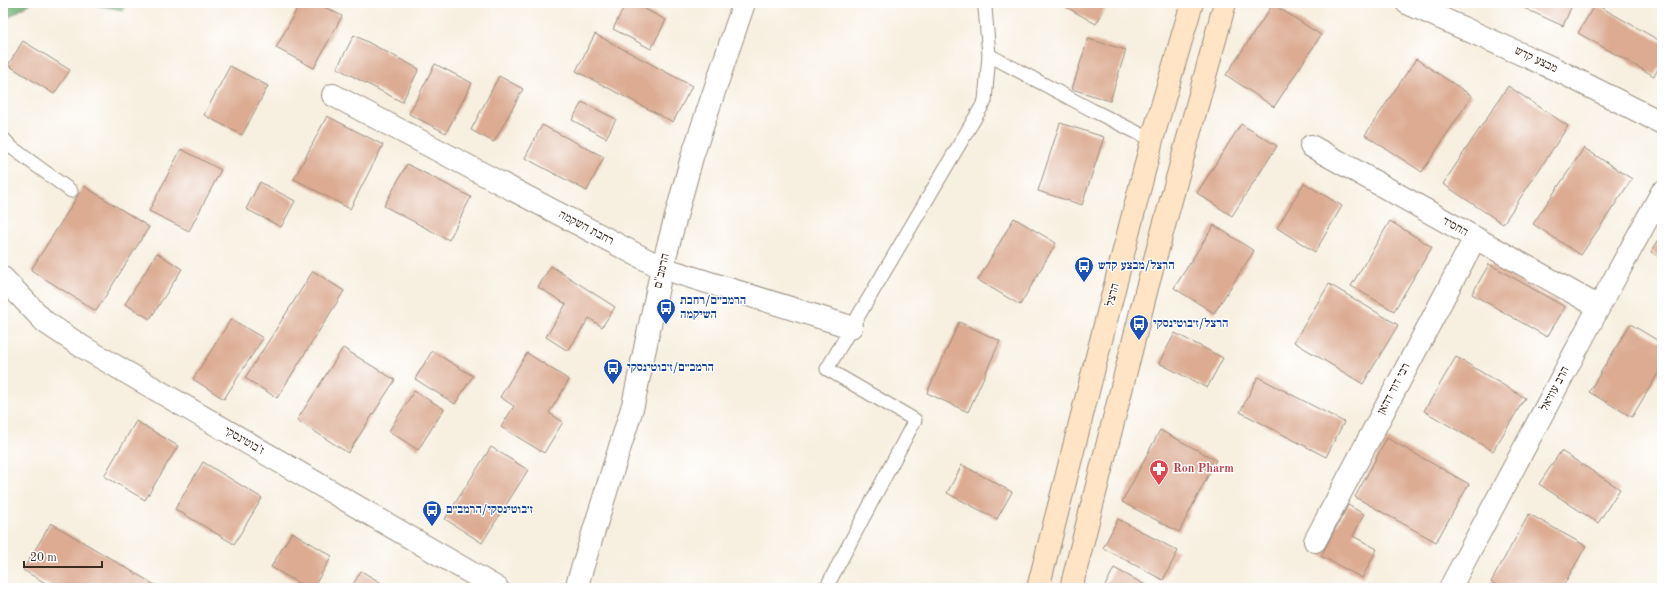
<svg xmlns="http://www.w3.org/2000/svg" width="1665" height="591" viewBox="0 0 1665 591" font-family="'Old Standard TT','Frank Ruhl Libre',serif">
<rect width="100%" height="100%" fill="#fff"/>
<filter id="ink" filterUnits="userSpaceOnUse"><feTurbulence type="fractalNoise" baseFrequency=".025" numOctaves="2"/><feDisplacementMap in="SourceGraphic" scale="8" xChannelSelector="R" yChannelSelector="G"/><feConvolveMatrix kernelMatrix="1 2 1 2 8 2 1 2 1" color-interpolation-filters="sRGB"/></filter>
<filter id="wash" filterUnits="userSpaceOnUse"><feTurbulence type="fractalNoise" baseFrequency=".012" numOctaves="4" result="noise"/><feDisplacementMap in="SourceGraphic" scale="16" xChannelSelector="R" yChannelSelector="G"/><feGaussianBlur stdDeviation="0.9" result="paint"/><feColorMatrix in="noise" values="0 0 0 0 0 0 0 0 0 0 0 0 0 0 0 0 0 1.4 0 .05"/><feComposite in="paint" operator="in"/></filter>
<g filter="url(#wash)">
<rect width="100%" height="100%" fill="#f7efdf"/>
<g fill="#69ab6e" stroke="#526a46">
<path d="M 3,3 L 31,3 L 3,21 Z"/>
<path d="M 85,3 L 128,3 L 122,10 Z"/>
</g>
<g id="blocks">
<g fill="#dcab92">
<path d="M 300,3 L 317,3 L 342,16 L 314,68 L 276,48 Z"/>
<path d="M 626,3 L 633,3 L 666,20 L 651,49 L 613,29 Z"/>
<path d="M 1059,3 L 1108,3 L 1096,24 Z"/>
<path d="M 1513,3 L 1573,3 L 1563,26 Z"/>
<path d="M 1273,4 L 1321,35 L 1274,107 L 1226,75 Z"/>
<path d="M 1595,4 L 1662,42 L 1662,62 L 1654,76 L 1578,33 Z"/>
<path d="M 595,34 L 692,86 L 673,122 L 576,71 Z"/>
<path d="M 354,35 L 419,69 L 402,102 L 337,68 Z"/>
<path d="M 1088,39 L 1126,50 L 1110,101 L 1072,89 Z"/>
<path d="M 23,41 L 70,70 L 54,94 L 8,65 Z"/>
<path d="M 1416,59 L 1472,96 L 1422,172 L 1365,135 Z"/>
<path d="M 435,64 L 472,83 L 446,133 L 409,114 Z"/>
<path d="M 230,66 L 268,86 L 242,135 L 204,115 Z"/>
<path d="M 499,76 L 523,89 L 494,142 L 471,130 Z"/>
<path d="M 1508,86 L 1568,126 L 1503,224 L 1443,184 Z"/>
<path d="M 582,102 L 616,119 L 606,138 L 572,120 Z"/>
<path d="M 327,116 L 383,145 L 350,209 L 294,179 Z"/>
<path d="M 1060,123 L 1104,137 L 1082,205 L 1038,191 Z"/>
<path d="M 1241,124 L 1277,146 L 1232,216 L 1197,193 Z"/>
<path d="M 542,125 L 604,157 L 587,191 L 525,158 Z"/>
<path d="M 1584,148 L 1632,179 L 1581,255 L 1533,224 Z"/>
<path d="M 181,149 L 221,170 L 189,231 L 149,211 Z"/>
<path d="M 407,164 L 471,197 L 449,240 L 384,206 Z"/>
<path d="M 260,182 L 295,201 L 281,227 L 246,209 Z"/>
<path d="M 1304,183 L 1342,206 L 1315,252 L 1277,228 Z"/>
<path d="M 84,186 L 149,227 L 96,311 L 31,270 Z"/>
<path d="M 1014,218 L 1056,243 L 1020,305 L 978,280 Z"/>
<path d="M 1390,221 L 1432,247 L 1394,311 L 1351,286 Z"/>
<path d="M 1214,225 L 1254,251 L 1214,313 L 1174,288 Z"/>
<path d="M 1662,235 L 1662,259 L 1651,252 Z"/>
<path d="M 157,253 L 182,269 L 150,319 L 125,304 Z"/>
<path d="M 1489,264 L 1565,307 L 1547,337 L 1472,294 Z"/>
<path d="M 551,266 L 615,307 L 602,327 L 589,318 L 568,351 L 546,337 L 566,304 L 538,287 Z"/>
<path d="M 313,271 L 344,291 L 277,398 L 245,378 Z"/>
<path d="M 1329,284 L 1398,325 L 1363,384 L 1294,342 Z"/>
<path d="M 231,319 L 263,338 L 224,399 L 193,379 Z"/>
<path d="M 959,322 L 1000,341 L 968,412 L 927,393 Z"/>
<path d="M 1630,324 L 1662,343 L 1662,367 L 1632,417 L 1589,392 Z"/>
<path d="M 1175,333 L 1223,358 L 1207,388 L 1159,363 Z"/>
<path d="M 343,348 L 395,380 L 348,453 L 297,420 Z"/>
<path d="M 432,351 L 473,376 L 455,404 L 415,379 Z"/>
<path d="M 527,353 L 569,380 L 549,413 L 563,422 L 544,453 L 501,427 L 514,406 L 500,397 Z"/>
<path d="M 1456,357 L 1525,398 L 1493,451 L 1424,411 Z"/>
<path d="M 1258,377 L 1344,422 L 1326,457 L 1240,412 Z"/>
<path d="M 414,391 L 444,409 L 418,450 L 389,431 Z"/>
<path d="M 136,421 L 178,446 L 145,500 L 104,476 Z"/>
<path d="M 1160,430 L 1216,460 L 1179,532 L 1122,502 Z"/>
<path d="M 1387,438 L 1469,484 L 1436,542 L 1355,497 Z"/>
<path d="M 491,447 L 528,470 L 482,543 L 445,519 Z"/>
<path d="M 1561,451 L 1620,489 L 1598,523 L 1539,484 Z"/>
<path d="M 203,462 L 262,498 L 234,544 L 175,509 Z"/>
<path d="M 962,465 L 1012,492 L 997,519 L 947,493 Z"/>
<path d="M 1348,505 L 1364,514 L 1353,536 L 1377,549 L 1362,578 L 1321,556 Z"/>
<path d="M 1529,514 L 1586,546 L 1562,588 L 1501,588 L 1491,582 Z"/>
<path d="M 1118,519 L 1178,551 L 1163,580 L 1103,548 Z"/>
<path d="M 51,523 L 160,588 L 54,588 L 23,570 Z"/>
<path d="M 292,532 L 332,556 L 313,588 L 307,588 L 271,567 Z"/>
<path d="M 1114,568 L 1151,588 L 1104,588 Z"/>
<path d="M 361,571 L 390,588 L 351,588 Z"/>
</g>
</g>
</g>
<g filter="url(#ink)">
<use href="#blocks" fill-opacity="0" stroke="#998c7e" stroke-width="1"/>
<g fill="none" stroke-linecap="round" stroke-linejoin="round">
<defs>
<g id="service">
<path d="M 989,55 L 1092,110 L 1152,140"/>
<path d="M 3,138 L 11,147 L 71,191"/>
<path d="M 826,588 L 915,420 L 827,369 L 985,101 L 989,55 L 985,8 L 988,3"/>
</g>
<g id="minor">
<path d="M 333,95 L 662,268 L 851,327"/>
<path d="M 1311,146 L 1599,307"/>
<path d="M 1315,541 L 1475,238"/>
<path d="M 576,588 L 633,405 L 662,268 L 692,157 L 744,3"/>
<path d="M 1450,588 L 1599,307 L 1662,192"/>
</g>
<g id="tertiary">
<path d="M 1407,3 L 1557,70 L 1662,123"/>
<path d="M 3,278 L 45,322 L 81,346 L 497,588"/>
</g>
<g id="secondary">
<path d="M 1038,588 L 1152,140 L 1192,3"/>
<path d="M 1071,588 L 1147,288 L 1225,3"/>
</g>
</defs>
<use href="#service" stroke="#998c7e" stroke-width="15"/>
<use href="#minor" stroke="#998c7e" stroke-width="24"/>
<use href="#tertiary" stroke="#998c7e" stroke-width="24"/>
<use href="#secondary" stroke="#998c7e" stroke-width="24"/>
<use href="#service" stroke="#fff" stroke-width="13"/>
<use href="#minor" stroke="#fff" stroke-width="22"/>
<use href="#tertiary" stroke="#fff" stroke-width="22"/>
<use href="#secondary" stroke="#ffe4c6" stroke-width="22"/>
</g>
</g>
<defs>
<symbol id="bus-pin" viewBox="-11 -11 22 30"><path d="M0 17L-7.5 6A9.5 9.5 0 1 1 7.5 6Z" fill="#1a4fb4" stroke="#fff"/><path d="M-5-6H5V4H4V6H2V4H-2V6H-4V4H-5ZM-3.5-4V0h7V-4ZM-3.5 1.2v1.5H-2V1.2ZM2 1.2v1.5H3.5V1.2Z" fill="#fff"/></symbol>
<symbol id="pharmacy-pin" viewBox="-11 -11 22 30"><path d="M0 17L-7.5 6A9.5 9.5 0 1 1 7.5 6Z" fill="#e0444e" stroke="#fff"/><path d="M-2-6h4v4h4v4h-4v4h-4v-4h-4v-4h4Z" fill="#fff"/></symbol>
</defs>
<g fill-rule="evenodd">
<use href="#bus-pin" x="1073" y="255" width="22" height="30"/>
<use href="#bus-pin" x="655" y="297" width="22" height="30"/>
<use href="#bus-pin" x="1128" y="313" width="22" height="30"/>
<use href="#bus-pin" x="602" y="357" width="22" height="30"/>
<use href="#pharmacy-pin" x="1148" y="458" width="22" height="30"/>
<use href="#bus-pin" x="421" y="499" width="22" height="30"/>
</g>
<g text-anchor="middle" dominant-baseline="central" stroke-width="3" stroke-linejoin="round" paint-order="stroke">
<g font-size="12" fill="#3b2a1e" stroke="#fff">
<text transform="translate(1536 60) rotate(25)">מבצע קדש</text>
<text transform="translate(1455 227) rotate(29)">החסיד</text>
<text transform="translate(586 228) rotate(28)">רחבת השקמה</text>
<text transform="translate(662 271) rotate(-77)">הרמב"ם</text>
<text transform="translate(1113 295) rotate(-76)">הרצל</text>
<text transform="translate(1394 389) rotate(-62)">רבי דוד דהאן</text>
<text transform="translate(1555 389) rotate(-62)">הרב עוזיאל</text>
<text transform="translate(244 441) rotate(30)">ז'בוטינסקי</text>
</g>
<g font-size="12" font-weight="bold" fill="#164399" stroke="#fff" text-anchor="start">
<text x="1098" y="266">הרצל/מבצע קדש</text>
<text x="680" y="301">הרמב״ם/רחבת<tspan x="680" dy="14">השיקמה</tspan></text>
<text x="1153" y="324">הרצל/ז׳בוטינסקי</text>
<text x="627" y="368">הרמב״ם/ז׳בוטינסקי</text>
<text x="446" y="510">ז׳בוטינסקי/הרמב״ם</text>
</g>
<g font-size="12" font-weight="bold" fill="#be3a42" stroke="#fff" text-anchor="start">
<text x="1173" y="469">Ron Pharm</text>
</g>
</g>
<rect width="1665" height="591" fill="none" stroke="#fff" stroke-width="16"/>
<path d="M24 561v6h78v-6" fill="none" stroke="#3b2a1e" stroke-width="2"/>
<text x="30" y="561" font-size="12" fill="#3b2a1e" stroke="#ffffff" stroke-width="3" paint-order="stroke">20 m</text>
</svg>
